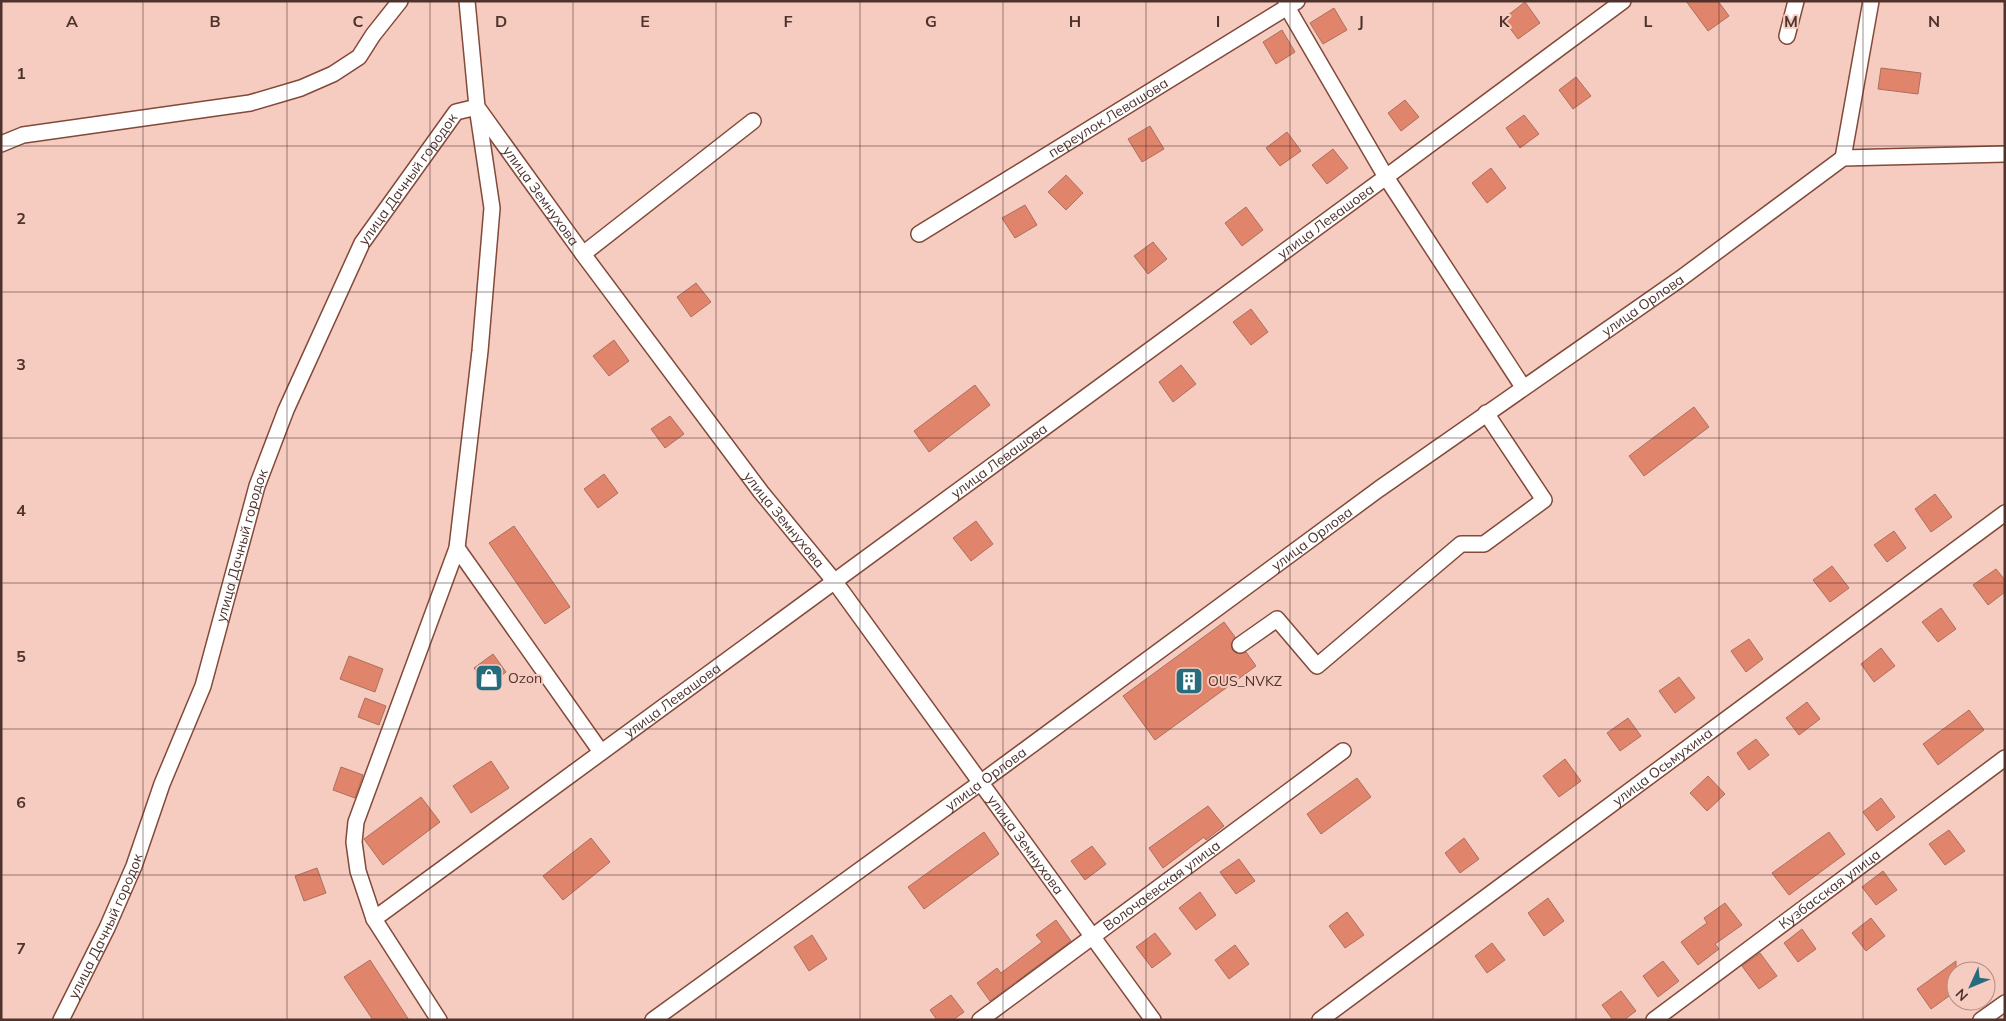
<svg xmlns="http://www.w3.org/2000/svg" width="2006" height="1021" viewBox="0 0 2006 1021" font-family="Mulish,sans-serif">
<rect width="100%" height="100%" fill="#f6ccc0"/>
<g fill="#e0846c" stroke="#ad6f5e">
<path d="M 1686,1 L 1718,1 L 1729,16 L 1708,31 Z"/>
<path d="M 1525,2 L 1540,23 L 1518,39 L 1503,19 Z"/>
<path d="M 1334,8 L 1347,30 L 1323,44 L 1310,23 Z"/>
<path d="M 1282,30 L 1295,52 L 1276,64 L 1263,42 Z"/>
<path d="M 1881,68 L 1921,73 L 1918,94 L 1878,89 Z"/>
<path d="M 1576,77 L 1591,96 L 1573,109 L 1559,90 Z"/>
<path d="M 1405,100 L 1419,117 L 1401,131 L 1388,113 Z"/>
<path d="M 1524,115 L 1539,134 L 1520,148 L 1506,128 Z"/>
<path d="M 1150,126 L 1164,149 L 1142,162 L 1128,139 Z"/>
<path d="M 1287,132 L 1301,151 L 1280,166 L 1266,148 Z"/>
<path d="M 1333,149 L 1348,168 L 1327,184 L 1312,165 Z"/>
<path d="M 1491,168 L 1506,188 L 1487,203 L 1472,183 Z"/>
<path d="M 1066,175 L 1083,193 L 1066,210 L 1048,192 Z"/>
<path d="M 1025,205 L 1037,225 L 1015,238 L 1002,218 Z"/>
<path d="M 1246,207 L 1263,230 L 1242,246 L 1225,223 Z"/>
<path d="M 1153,242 L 1167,259 L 1148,274 L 1134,256 Z"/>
<path d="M 696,283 L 711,302 L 691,317 L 677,297 Z"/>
<path d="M 1251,309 L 1268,332 L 1251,345 L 1233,322 Z"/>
<path d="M 614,340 L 629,361 L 609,376 L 593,356 Z"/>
<path d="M 1181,365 L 1196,384 L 1173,402 L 1159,382 Z"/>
<path d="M 975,385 L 990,405 L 929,452 L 914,431 Z"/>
<path d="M 1694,407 L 1709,427 L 1644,476 L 1629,456 Z"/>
<path d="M 670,416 L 684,434 L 665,448 L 651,429 Z"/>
<path d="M 604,474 L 618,493 L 598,508 L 584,489 Z"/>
<path d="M 1935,494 L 1952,517 L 1931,532 L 1915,509 Z"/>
<path d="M 976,521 L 993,544 L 971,561 L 953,538 Z"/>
<path d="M 514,526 L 570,607 L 545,624 L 489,543 Z"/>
<path d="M 1894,531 L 1906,548 L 1887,562 L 1874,545 Z"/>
<path d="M 1832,566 L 1849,588 L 1830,602 L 1813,580 Z"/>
<path d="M 1996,569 L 2005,580 L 2005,592 L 1988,605 L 1973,585 Z"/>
<path d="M 1941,608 L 1956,629 L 1938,642 L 1922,622 Z"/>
<path d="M 1224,622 L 1235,637 L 1231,645 L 1233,651 L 1240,654 L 1246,652 L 1256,666 L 1155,740 L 1123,696 Z"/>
<path d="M 1749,639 L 1763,659 L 1746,672 L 1731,651 Z"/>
<path d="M 1881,648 L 1895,666 L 1874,682 L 1861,664 Z"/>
<path d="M 493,654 L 506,672 L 487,686 L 474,668 Z"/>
<path d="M 349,656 L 383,669 L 375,692 L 340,679 Z"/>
<path d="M 1679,677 L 1695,698 L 1675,713 L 1659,691 Z"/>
<path d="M 365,698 L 386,706 L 379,725 L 358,717 Z"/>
<path d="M 1807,702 L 1820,719 L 1799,735 L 1786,718 Z"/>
<path d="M 1969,710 L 1984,730 L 1938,765 L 1923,744 Z"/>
<path d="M 1628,718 L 1641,736 L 1620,751 L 1607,733 Z"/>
<path d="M 1756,739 L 1769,755 L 1749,770 L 1737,753 Z"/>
<path d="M 1565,759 L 1581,781 L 1559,797 L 1543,776 Z"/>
<path d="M 491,761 L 509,788 L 471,813 L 453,786 Z"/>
<path d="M 341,767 L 363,775 L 355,798 L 333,790 Z"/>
<path d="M 1708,776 L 1725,794 L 1707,811 L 1690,793 Z"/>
<path d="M 1357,778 L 1371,797 L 1321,834 L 1307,814 Z"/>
<path d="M 421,797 L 440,822 L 383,865 L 364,839 Z"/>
<path d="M 1881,798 L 1895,817 L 1877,831 L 1863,812 Z"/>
<path d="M 1208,806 L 1224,826 L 1206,840 L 1204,837 L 1163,868 L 1149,848 Z"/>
<path d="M 1949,830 L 1965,851 L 1945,865 L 1929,844 Z"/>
<path d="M 984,832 L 999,854 L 924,909 L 908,887 Z"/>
<path d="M 1829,832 L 1845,854 L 1789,895 L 1772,873 Z"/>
<path d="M 591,838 L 610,862 L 563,900 L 543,876 Z"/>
<path d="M 1464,838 L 1479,859 L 1460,873 L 1445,853 Z"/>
<path d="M 1092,846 L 1106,864 L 1085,880 L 1071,861 Z"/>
<path d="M 1239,859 L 1255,881 L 1236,894 L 1220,872 Z"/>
<path d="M 317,868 L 326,893 L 304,901 L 295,876 Z"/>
<path d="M 1883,871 L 1897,890 L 1876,905 L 1862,887 Z"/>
<path d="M 1200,892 L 1216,915 L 1196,930 L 1179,908 Z"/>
<path d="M 1548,898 L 1564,921 L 1544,936 L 1528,913 Z"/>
<path d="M 1725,903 L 1742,925 L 1715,944 L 1719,949 L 1698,965 L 1681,942 L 1707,923 L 1704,918 Z"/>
<path d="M 1347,912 L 1364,935 L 1345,948 L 1329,926 Z"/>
<path d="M 1871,918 L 1885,936 L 1866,951 L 1852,933 Z"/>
<path d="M 1056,920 L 1071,941 L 990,1001 L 977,983 L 997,968 L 1001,973 L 1042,942 L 1036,935 Z"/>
<path d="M 1802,929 L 1816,949 L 1798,962 L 1784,943 Z"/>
<path d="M 1155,933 L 1171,954 L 1152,968 L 1136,947 Z"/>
<path d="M 812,935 L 827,959 L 809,971 L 794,947 Z"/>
<path d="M 1492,943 L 1505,960 L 1487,973 L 1475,956 Z"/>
<path d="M 1235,945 L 1249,964 L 1229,979 L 1215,960 Z"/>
<path d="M 1760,953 L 1777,976 L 1759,989 L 1742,966 Z"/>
<path d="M 370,960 L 409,1020 L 373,1020 L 344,977 Z"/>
<path d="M 1663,961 L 1679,981 L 1658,997 L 1643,976 Z"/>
<path d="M 1956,961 L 1956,991 L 1931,1009 L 1917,989 Z"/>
<path d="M 1621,991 L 1636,1011 L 1624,1020 L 1613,1020 L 1602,1005 Z"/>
<path d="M 951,995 L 964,1012 L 953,1020 L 937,1020 L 930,1010 Z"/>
</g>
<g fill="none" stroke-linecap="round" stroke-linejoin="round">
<defs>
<g id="street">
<path id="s1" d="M 467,1 L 477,107 L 583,254 L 761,492 L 835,582 L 1153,1020"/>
<path d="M 1286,1 L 1287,7 L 1386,177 L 1523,387"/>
<path d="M 1787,36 L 1796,1"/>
<path d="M 1,144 L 23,135 L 250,103 L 301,88 L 333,74 L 359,57 L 373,35 L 400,1"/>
<path d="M 1843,158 L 1871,1"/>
<path id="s2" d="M 919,234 L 1297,1"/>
<path d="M 583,254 L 753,121"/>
<path d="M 457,548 L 601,752"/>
<path d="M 1240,645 L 1277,619 L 1317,666 L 1461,544 L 1484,544 L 1544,500 L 1486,413"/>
<path id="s3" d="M 374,919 L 1386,177 L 1623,1"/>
<path id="s4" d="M 61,1020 L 107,928 L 134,866 L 162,784 L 203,686 L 257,486 L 286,410 L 362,243 L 456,112 L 477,107 L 492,208 L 480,351 L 457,548 L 356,822 L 354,842 L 358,871 L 374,919 L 439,1020"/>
<path id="s5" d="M 653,1020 L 980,783 L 1379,489 L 1680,279 L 1843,158 L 2005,154"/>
<path id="s6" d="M 980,1020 L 1343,751"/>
<path id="s7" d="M 1320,1020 L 2005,513"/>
<path id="s8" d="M 1654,1020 L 2005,758"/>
<path d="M 1981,1020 L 2005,1003"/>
</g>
</defs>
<use href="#street" stroke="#834939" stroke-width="18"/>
<use href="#street" stroke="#fff" stroke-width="15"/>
</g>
<path fill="none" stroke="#4e322b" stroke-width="1" stroke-opacity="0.55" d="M 143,1 L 143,1020M 287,1 L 287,1020M 430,1 L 430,1020M 573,1 L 573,1020M 716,1 L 716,1020M 860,1 L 860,1020M 1003,1 L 1003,1020M 1146,1 L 1146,1020M 1290,1 L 1290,1020M 1433,1 L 1433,1020M 1576,1 L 1576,1020M 1719,1 L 1719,1020M 1863,1 L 1863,1020M 1,146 L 2005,146M 1,292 L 2005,292M 1,438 L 2005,438M 1,583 L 2005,583M 1,729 L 2005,729M 1,875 L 2005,875"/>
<defs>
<symbol id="shop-square" viewBox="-11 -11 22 22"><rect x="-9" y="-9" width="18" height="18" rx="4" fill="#276c7c" stroke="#f6ccc0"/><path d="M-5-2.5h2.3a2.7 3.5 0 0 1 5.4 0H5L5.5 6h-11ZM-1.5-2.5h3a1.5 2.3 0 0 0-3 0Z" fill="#fff"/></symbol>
<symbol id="building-square" viewBox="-11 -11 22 22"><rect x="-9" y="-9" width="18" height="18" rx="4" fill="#276c7c" stroke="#f6ccc0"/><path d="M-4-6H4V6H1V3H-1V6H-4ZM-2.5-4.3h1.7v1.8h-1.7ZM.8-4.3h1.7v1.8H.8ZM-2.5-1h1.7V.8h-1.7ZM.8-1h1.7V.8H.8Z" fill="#fff"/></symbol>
</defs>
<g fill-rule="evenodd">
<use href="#shop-square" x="473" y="662" width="32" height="32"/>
<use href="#building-square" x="1173" y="665" width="32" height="32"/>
</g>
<g text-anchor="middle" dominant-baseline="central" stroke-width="4" stroke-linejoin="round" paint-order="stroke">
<g font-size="14" fill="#4e322b" stroke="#f6ccc0">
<text stroke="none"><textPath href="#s2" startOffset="222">переулок Левашова</textPath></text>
<text stroke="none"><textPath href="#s4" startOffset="914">улица Дачный городок</textPath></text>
<text stroke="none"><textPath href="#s1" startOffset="216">улица Земнухова</textPath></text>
<text stroke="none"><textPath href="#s3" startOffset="1180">улица Левашова</textPath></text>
<text stroke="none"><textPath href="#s5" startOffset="1221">улица Орлова</textPath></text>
<text stroke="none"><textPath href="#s3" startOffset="775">улица Левашова</textPath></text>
<text stroke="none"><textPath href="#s1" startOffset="621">улица Земнухова</textPath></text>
<text stroke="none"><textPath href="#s5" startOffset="816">улица Орлова</textPath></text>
<text stroke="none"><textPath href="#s4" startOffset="509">улица Дачный городок</textPath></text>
<text stroke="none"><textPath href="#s3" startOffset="370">улица Левашова</textPath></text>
<text stroke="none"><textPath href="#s7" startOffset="426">улица Осьмухина</textPath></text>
<text stroke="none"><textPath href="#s5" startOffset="411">улица Орлова</textPath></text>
<text stroke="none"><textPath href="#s1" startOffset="1026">улица Земнухова</textPath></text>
<text stroke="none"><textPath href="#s6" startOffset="226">Волочаевская улица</textPath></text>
<text stroke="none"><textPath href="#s8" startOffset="219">Кузбасская улица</textPath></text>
<text stroke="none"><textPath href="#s4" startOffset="104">улица Дачный городок</textPath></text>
</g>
<g font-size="14" fill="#4e322b" stroke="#f6ccc0" text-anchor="start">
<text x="508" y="678">Ozon</text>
<text x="1208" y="681">OUS_NVKZ</text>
</g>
</g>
<g font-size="16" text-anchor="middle" font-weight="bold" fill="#4e322b" stroke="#f6ccc0" stroke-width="4" stroke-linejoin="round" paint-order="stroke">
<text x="72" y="27">A</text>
<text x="215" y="27">B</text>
<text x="358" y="27">C</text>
<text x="501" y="27">D</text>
<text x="645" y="27">E</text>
<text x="788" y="27">F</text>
<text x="931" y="27">G</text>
<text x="1075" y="27">H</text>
<text x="1218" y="27">I</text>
<text x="1361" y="27">J</text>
<text x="1504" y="27">K</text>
<text x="1648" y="27">L</text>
<text x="1791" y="27">M</text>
<text x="1934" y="27">N</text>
<text x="21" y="79">1</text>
<text x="21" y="224">2</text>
<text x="21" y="370">3</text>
<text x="21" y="516">4</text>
<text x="21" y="662">5</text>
<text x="21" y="808">6</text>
<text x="21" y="954">7</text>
</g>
<rect width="2006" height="1021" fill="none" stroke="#4e322b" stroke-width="5"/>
<g transform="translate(1971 986) rotate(226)"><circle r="24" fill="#f6ccc0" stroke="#b38e84"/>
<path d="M0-4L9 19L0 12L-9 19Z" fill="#276c7c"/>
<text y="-8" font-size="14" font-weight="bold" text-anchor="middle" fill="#4e322b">N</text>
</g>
</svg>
